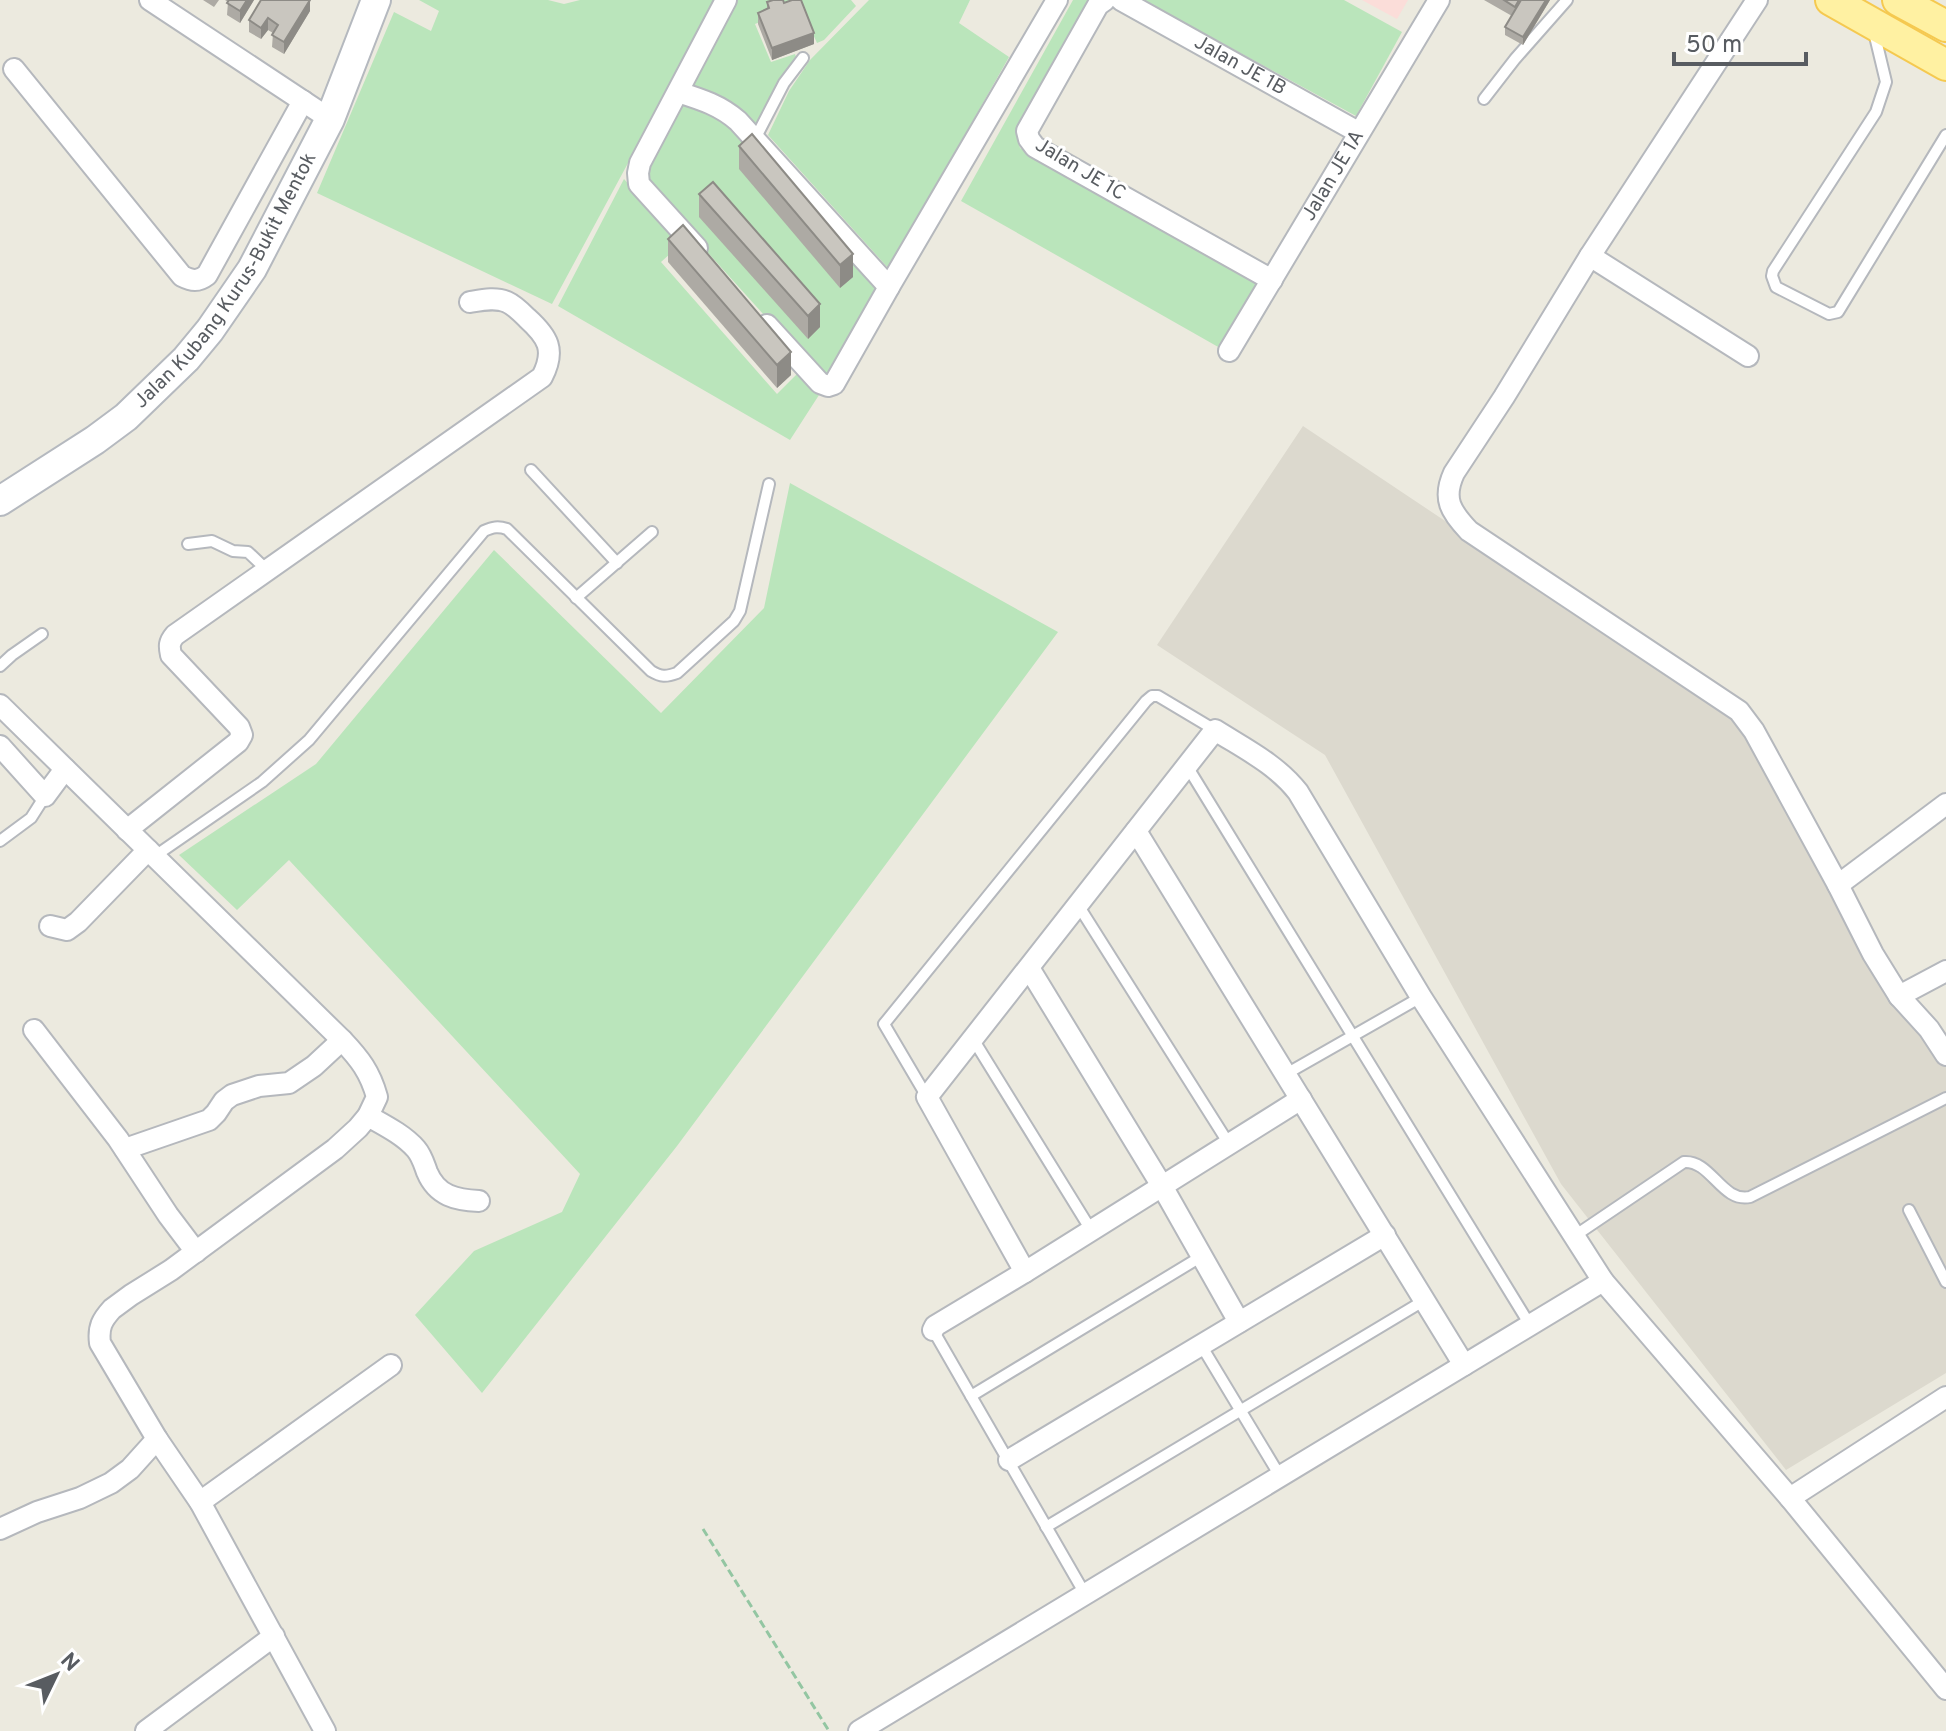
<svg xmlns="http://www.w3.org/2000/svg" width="1946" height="1731" viewBox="0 0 1946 1731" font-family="Overpass,sans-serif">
<rect width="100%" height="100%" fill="#eceadf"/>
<path fill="#dcd9ce" d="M 1303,426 L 1734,714 L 1874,975 L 1946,1062 L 1946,1373 L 1786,1470 L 1561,1184 L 1325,755 L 1157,645 Z"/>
<path fill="#fbddd9" d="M 1362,0 L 1408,0 L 1397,19 Z"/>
<g fill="#bae5bb">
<path d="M 419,0 L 548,0 L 564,4 L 580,0 L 716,0 L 552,304 L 317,193 L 394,12 L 431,31 L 439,11 Z"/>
<path d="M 731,0 L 851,0 L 856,6 L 824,40 L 817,43 L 800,6 L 755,24 L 771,62 L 795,54 L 796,57 L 781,80 L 755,131 L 684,89 Z"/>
<path d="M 869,0 L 970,0 L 959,23 L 1009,57 L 889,269 L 768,135 L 789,91 L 810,60 Z"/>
<path d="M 1073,0 L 1090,0 L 1016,134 L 1020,148 L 1259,284 L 1220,348 L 961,201 Z"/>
<path d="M 1143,0 L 1344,0 L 1402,32 L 1356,116 Z"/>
<path d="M 681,97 L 725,116 L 883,289 L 832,379 L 821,378 L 644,182 L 644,166 Z"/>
<path d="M 624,179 L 682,243 L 661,262 L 777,394 L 797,374 L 819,395 L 790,440 L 558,306 Z"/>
<path d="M 790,483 L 1058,632 L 677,1146 L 482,1393 L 415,1315 L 474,1251 L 562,1212 L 580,1174 L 289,860 L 237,910 L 179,855 L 316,764 L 494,550 L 661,713 L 764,608 Z"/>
</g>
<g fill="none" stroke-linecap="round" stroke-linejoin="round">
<defs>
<g id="service">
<path d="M 1874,32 L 1886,82 L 1876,112 L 1773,271 L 1772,276 L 1776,287 L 1829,314 L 1838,312 L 1946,135"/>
<path d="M 1484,99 L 1515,59 L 1567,0"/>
<path d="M 755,139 L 784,83 L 803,58"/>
<path d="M 531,470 L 617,563"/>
<path d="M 188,544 L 212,541 L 233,551 L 248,552 L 268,571"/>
<path d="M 576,598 L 652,532"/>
<path d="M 0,666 L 12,655 L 42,634"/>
<path d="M 1187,766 L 1530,1325"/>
<path d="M 0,841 L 31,818 L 45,796"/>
<path d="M 155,856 L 262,782 L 309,740 L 484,531 C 493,527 498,526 507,529 L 651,671 C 661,677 666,677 677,673 L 734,621 L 740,611 L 769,484"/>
<path d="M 1078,905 L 1229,1144"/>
<path d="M 973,1039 L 1091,1230"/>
<path d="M 1286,1074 L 1421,997"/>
<path d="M 927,1097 L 884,1024 L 1146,701 L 1152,696 L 1158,696 L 1215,730"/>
<path d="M 1909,1210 L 1946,1282"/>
<path d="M 1573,1237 L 1684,1162 C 1711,1160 1722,1203 1750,1197 L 1946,1098"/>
<path d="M 933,1330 L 1085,1594"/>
<path d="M 1201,1345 L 1280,1476"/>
<path d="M 971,1396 L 1202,1256"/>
<path d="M 1046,1527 L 1425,1300"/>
</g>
<g id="minor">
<path d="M 150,0 L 330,119"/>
<path d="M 1105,0 L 1098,5 L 1027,131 L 1029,139 L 1035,147 L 1272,280"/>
<path id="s1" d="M 1121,0 L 1358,132"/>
<path d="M 1757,0 L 1590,256 L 1504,397 L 1454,473 C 1442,499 1451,512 1469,531 L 1739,711 L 1754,731 L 1838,885 L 1873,954 L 1899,996 L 1929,1029 L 1946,1055"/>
<path d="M 14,69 L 182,276 C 192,281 198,282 207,275 L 303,101"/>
<path d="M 678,92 C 700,99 720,105 738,121 L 889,287 L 834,384 L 828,386 L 820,383 L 767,325"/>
<path d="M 697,248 L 639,184 L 638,173 L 640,163 L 726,0"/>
<path d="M 1590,256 L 1748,356"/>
<path d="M 889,287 L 1057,0"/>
<path id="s2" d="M 1229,351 L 1439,0"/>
<path d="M 0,705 L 342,1040 C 360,1059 370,1072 377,1097 L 368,1116 L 358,1128 L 335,1149 L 171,1270 L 131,1295 L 112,1309 C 102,1320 98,1327 100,1343 L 157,1439 L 200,1502 L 325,1731"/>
<path d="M 0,746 L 45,796 L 65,769"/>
<path d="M 127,830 L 238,742 L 242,735 L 239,727 L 171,655 C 169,646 169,642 175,635 L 542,377 C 556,350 548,337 527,318 C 522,313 514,305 507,302 C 496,297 482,300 470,302"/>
<path d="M 1136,831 L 1464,1365"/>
<path d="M 1838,885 L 1946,804"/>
<path d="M 50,926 L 67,930 L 78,922 L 148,850"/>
<path d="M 1029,968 L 1162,1186 L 1239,1322"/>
<path d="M 1899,996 L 1946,971"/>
<path d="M 34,1030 L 118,1139 L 168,1215 L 196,1252"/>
<path d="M 368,1116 C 384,1125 404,1135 416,1149 C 422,1156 424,1164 427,1172 C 437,1196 456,1200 479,1201"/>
<path d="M 125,1149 L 209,1120 L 216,1113 L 224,1101 L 232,1095 L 259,1086 L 289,1083 L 314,1066 L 342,1040"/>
<path d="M 1025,1272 L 927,1097 L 1215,730 C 1245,749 1276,764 1298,792 L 1421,997 L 1603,1281 L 1790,1498 L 1946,1689"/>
<path d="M 933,1330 L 935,1326 L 1025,1272 L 1301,1099"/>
<path d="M 1009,1460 L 1385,1235"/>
<path d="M 1790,1498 L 1946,1397"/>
<path d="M 200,1502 L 391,1365"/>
<path d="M 0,1529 L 37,1512 L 80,1498 L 111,1483 L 130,1469 L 157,1439"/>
<path d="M 146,1731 L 274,1636"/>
<path d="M 859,1731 L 1603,1281"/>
</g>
<g id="secondary">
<path id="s3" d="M 0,501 L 95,440 L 126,417 L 186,359 L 210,330 L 252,269 L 330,119 L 376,0"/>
</g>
<g id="primary">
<path d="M 1831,0 L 1946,65"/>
<path d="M 1898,0 L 1946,26"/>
</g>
</defs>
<use href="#service" stroke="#b5b8bd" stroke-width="14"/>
<use href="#minor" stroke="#b5b8bd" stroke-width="24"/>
<use href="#secondary" stroke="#b5b9bf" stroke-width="32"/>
<use href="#primary" stroke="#f5c950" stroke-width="34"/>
<path stroke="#93c6a2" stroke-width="3" stroke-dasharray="8 4" stroke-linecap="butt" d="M 703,1529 L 829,1731"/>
<use href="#service" stroke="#fff" stroke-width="10"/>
<use href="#minor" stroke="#fff" stroke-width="20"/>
<use href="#secondary" stroke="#fff" stroke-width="28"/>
<use href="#primary" stroke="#fff1a2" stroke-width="30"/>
</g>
<g fill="#adaaa4">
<path d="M 203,0 L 219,0 L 214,7 Z"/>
<path d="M 225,0 L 254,0 L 240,23 L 227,15 L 228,2 Z"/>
<path d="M 1484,0 L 1550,0 L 1523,45 L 1505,35 L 1505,27 L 1512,16 Z"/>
<path d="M 767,2 L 784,3 L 814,44 L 772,60 L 758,24 L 758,13 L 767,9 Z"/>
<path d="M 310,11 L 284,54 L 272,47 L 273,33 L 268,30 L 261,39 L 249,32 L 249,20 Z"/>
<path d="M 739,146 L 853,277 L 840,288 L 739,169 Z"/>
<path d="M 699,194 L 820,327 L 808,339 L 699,217 Z"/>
<path d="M 668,239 L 791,375 L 777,388 L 668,262 Z"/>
</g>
<g fill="#8d8b86">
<path d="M 247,0 L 254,0 L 240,23 L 240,11 Z"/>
<path d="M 310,0 L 310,11 L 284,54 L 284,42 Z"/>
<path d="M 1546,0 L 1550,0 L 1523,45 L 1523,37 Z"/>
<path d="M 268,18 L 268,30 L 261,39 L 261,28 Z"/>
<path d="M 814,33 L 814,44 L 772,60 L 772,48 Z"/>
<path d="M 853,254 L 853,277 L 840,288 L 840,265 Z"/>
<path d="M 820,304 L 820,327 L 808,339 L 808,316 Z"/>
<path d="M 791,352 L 791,375 L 777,388 L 777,365 Z"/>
</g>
<g fill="#c9c6bf" stroke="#8d8b86" stroke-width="2">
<path d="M 229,0 L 247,0 L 240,11 L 227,3 Z"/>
<path d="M 261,0 L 310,0 L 284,42 L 272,35 L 278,25 L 268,18 L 261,28 L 249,20 Z"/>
<path d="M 773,0 L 783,0 L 784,3 L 792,0 L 801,0 L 814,33 L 772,48 L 758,13 L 769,8 L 767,2 Z"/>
<path d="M 1504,0 L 1519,0 L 1515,7 Z"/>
<path d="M 1521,0 L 1546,0 L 1523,37 L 1505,27 Z"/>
<path d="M 752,134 L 853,254 L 840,265 L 739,146 Z"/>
<path d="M 713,182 L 820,304 L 808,316 L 699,194 Z"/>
<path d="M 683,225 L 791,352 L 777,365 L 668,239 Z"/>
</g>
<g text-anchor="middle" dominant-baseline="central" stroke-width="6" stroke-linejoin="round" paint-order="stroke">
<g font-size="20" fill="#585c61" stroke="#fff">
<text stroke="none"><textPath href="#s1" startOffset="136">Jalan JE 1B</textPath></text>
<text transform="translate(1080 170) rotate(31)">Jalan JE 1C</text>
<text stroke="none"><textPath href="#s2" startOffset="204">Jalan JE 1A</textPath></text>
<text stroke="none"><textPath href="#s3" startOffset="322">Jalan Kubang Kurus-Bukit Mentok</textPath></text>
</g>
</g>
<g transform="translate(56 1675) rotate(47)" stroke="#ffffff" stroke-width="6" paint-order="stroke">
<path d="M0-6L14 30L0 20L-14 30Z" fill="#585c61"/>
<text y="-12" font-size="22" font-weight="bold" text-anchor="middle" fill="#585c61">N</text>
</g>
<path d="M1674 52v12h132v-12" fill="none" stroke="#585c61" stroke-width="4"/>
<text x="1686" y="52" font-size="24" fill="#585c61" stroke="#ffffff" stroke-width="6" paint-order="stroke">50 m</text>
</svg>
